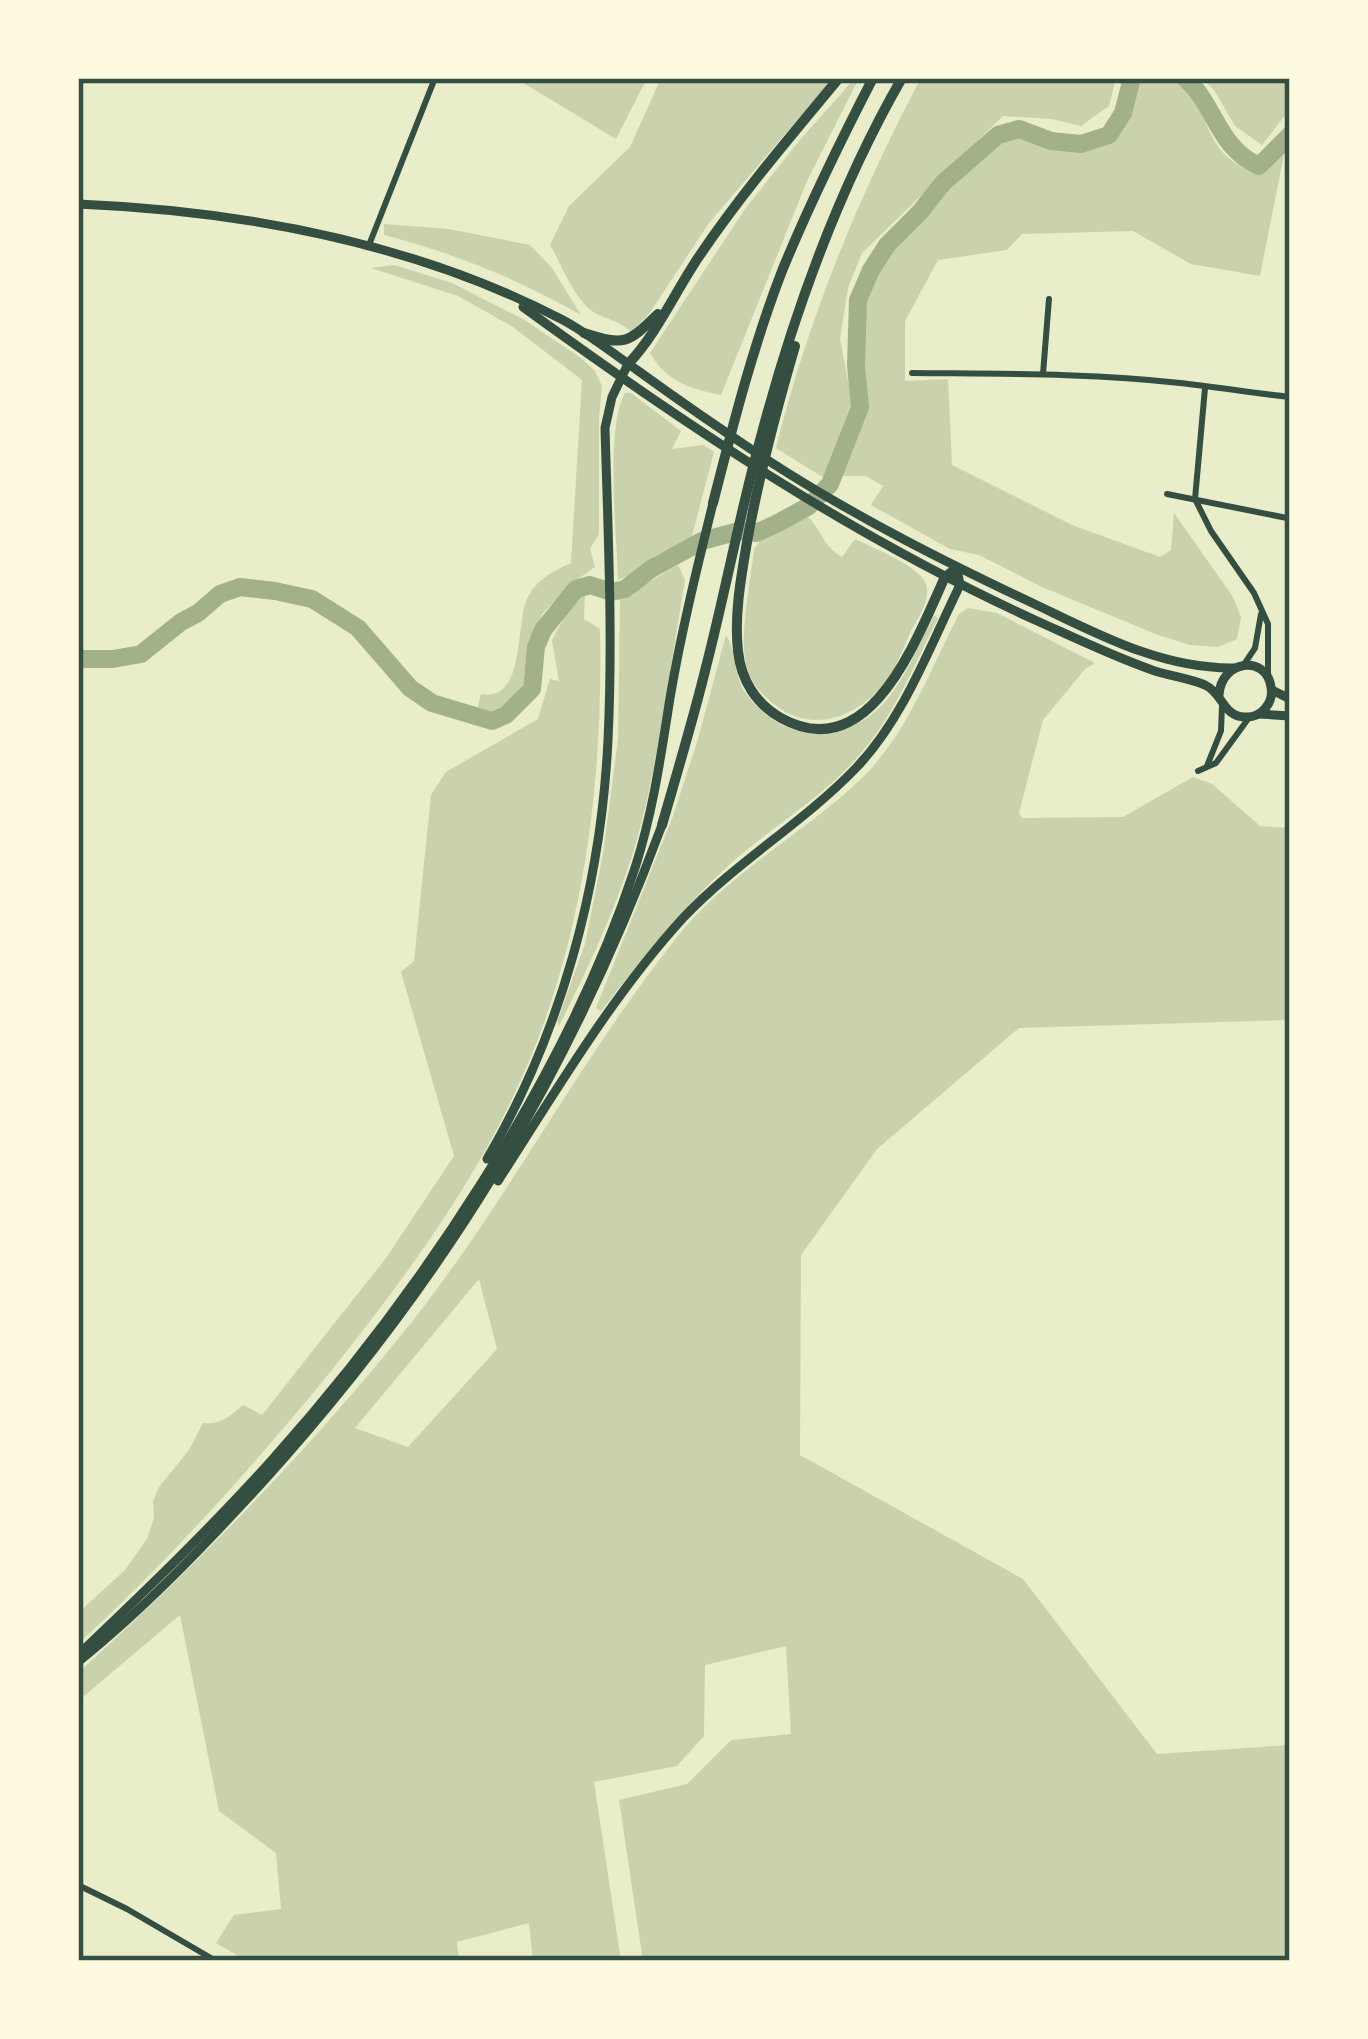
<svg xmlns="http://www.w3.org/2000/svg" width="1368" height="2039" viewBox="0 0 1368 2039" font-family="'Zilla Slab',serif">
<rect width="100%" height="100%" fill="#e9edc9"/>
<g fill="#cad2ad" fill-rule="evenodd">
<path d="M 515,78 L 647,78 L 616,139 Z"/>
<path d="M 661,78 L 833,78 L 709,223 L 649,314 L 631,332 C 619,319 600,319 587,307 C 571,291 561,264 550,245 L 569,206 L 630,147 Z"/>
<path d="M 855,78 L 859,78 L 807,181 L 721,395 C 690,389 666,381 650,353 L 745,209 L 799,141 Z"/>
<path d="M 921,78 L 1116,78 L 1109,106 L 1081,126 L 1052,119 L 1003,116 L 862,253 L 848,288 L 840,339 L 852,401 L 824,478 L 776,448 C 808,319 859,195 921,78 Z"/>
<path d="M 1138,78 C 1147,78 1158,76 1167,78 C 1200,84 1202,124 1217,145 C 1225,158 1242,168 1256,174 L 1265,169 L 1286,144 L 1260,276 L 1191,264 L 1133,231 L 1022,234 L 1007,250 L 938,260 L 905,321 L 905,381 L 948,379 L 952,465 L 1072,525 L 1160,557 L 1171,550 L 1174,513 L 1233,597 L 1241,617 L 1237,639 L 1218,647 L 1190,645 L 1158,635 L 1042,587 L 979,555 L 950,549 L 871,505 L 883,486 L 866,476 L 842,476 L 865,407 L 863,363 L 866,296 L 893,248 L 924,216 L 947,187 L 1001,141 L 1020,138 L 1049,147 L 1079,149 L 1110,142 L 1129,114 Z"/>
<path d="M 1202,78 L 1290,78 L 1290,109 L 1262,145 L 1235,126 L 1214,90 Z"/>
<path d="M 384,224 L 449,229 L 530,245 L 552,268 L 581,315 C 518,279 454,253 384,235 Z"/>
<path d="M 394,265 L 452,283 L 523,319 L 581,358 L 595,371 L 602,386 L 599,418 L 599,534 L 590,549 L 595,567 L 571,584 L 542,614 L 527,649 L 523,685 L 507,704 L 486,714 L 477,710 L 481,694 C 526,702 515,625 527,599 C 536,580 553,571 571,563 L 582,380 L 513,327 L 458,296 L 371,268 Z"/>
<path d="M 625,393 L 631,393 L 681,431 L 672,449 L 703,445 L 714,452 L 691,540 L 655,556 L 631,574 L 618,580 C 617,535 605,429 625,393 Z"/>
<path d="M 808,517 C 823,532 822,545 842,557 L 855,539 C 873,548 917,565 925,582 C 933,598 917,619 910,633 C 903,649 896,668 885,682 C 859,717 811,735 774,704 C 762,695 751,683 747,668 C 738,640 751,580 754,549 L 761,540 Z"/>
<path d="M 678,565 L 685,580 C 671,662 661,747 640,828 C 622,896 591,963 559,1026 L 557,1022 L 585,944 L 603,854 L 618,739 L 620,599 Z"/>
<path d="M 585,592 L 584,619 L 600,629 C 603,770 587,916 534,1049 C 487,1167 410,1272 331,1371 C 252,1468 170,1559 78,1644 L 78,1613 L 125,1570 L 147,1539 L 154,1518 L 153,1501 L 159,1487 L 189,1450 L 203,1423 C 221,1425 230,1416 243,1405 L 262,1415 L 386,1258 L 454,1156 L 401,972 L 414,961 L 431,795 L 446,772 L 538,719 L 550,679 L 559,681 L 552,640 L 574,599 Z"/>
<path d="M 968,608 L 997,613 L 1095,663 L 1085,669 L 1043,720 L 1019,813 L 1022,818 L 1123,817 L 1193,777 L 1212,784 L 1260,826 L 1290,828 L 1290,1020 L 1019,1028 L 877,1149 L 801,1255 L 800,1455 L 1023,1579 L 1157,1754 L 1290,1745 L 1290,1961 L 643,1961 L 619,1800 L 687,1784 L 731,1740 L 791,1734 L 786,1646 L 705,1665 L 704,1736 L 677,1766 L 594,1782 L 621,1961 L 533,1961 L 529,1923 L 457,1942 L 459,1961 L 247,1961 L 216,1943 L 234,1915 L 281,1909 L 276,1853 L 219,1811 L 180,1615 L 78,1701 L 78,1673 C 199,1563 313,1446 415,1318 C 510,1196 581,1058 677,937 C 729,872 804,834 863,777 C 907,734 931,668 959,614 ZM 479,1279 L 497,1349 L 408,1447 L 355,1428 Z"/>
<path d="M 934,615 L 938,618 C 914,666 892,720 855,760 C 818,801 768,829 728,866 C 680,910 641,960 601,1011 L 596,1008 L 673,816 L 698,739 L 726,635 C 737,652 733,677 747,695 C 762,715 784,730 809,732 C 885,738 905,671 934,615 Z"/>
</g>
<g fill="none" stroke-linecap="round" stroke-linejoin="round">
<g stroke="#a3b18a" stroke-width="18">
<path d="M 1185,78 C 1217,107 1217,147 1259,166 L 1290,135"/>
<path d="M 78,659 L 113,659 L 141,654 L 181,622 L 198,613 L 220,594 L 240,587 L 275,591 L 312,599 L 358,628 L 410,688 L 432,703 L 492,721 L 506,715 L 532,689 L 536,647 L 543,630 L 576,589 L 590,585 L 611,592 L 625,589 L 651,569 L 702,541 L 739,531 L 756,533 L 776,524 L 809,506 L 830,484 L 860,407 L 856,365 L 858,300 L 871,270 L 887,245 L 920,212 L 943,183 L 998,135 L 1019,129 L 1051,141 L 1081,144 L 1109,135 L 1123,113 L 1132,78"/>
</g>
<g stroke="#344e41" stroke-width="6">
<path d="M 369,245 L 435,78"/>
<path d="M 912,373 C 1001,374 1091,373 1180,383 C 1217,387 1253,393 1290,397"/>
<path d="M 1043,374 L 1049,299"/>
<path d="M 1205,388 L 1195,499 L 1211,531 L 1254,593 L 1268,624 L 1268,675"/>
<path d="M 1167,494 L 1287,518"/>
<path d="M 1245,663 L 1255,648 L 1261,614"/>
<path d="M 1207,766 L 1221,731 L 1222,706"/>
<path d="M 1198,771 L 1216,763 L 1248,719"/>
<path d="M 78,1885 L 127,1909 L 216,1961"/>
</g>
<g stroke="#344e41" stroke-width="9">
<path d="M 78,204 C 245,211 412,242 561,319 C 588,333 612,353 637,370 C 681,402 726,433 772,463 C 859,519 951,565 1045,609 C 1105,638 1166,669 1234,668"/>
<path d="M 523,307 C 685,425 851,536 1035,620 C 1073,637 1112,656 1152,670 C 1169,676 1188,678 1205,685 C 1223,693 1223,717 1245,717 C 1261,718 1274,703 1271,687 C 1266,654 1221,660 1219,695"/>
<path d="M 1272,690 L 1290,699"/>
<path d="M 1259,714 L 1290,716"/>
</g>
<g stroke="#344e41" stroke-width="9">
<path d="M 487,1159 C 561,1033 601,886 608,740 C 613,637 608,532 605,428 L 612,397 L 628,364"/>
<path d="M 498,1181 C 556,1091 611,997 683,918 C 736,862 803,823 856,768 C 904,718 930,646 960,585 L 957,568"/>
<path d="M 78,1655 C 144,1592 210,1529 271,1461 C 418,1297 566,1078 635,868 C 653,812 661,755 670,698 C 681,633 697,568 713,503"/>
<path d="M 78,1662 C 144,1609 204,1546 261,1484 C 442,1284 568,1079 662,825"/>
</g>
<g stroke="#344e41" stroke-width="10">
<path d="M 584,333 C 625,346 627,344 658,314"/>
<path d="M 795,346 C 776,411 759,475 747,542 C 741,577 734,616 738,651 C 741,680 756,704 781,718 C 871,768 917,637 945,577 L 957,568"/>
<path d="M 628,364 C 657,334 676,290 700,255 C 742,193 791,136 839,78"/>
<path d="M 713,503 C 733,425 753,346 782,271 C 809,205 840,142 873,78"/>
<path d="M 662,825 C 677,773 693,720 706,667 C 725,593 739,518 759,444 C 792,318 837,191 902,78"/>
</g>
</g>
<rect width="1368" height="2039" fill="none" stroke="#fefae0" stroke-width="162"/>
<rect x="81" y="81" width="1206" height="1877" fill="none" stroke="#344e41" stroke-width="4.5"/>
</svg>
